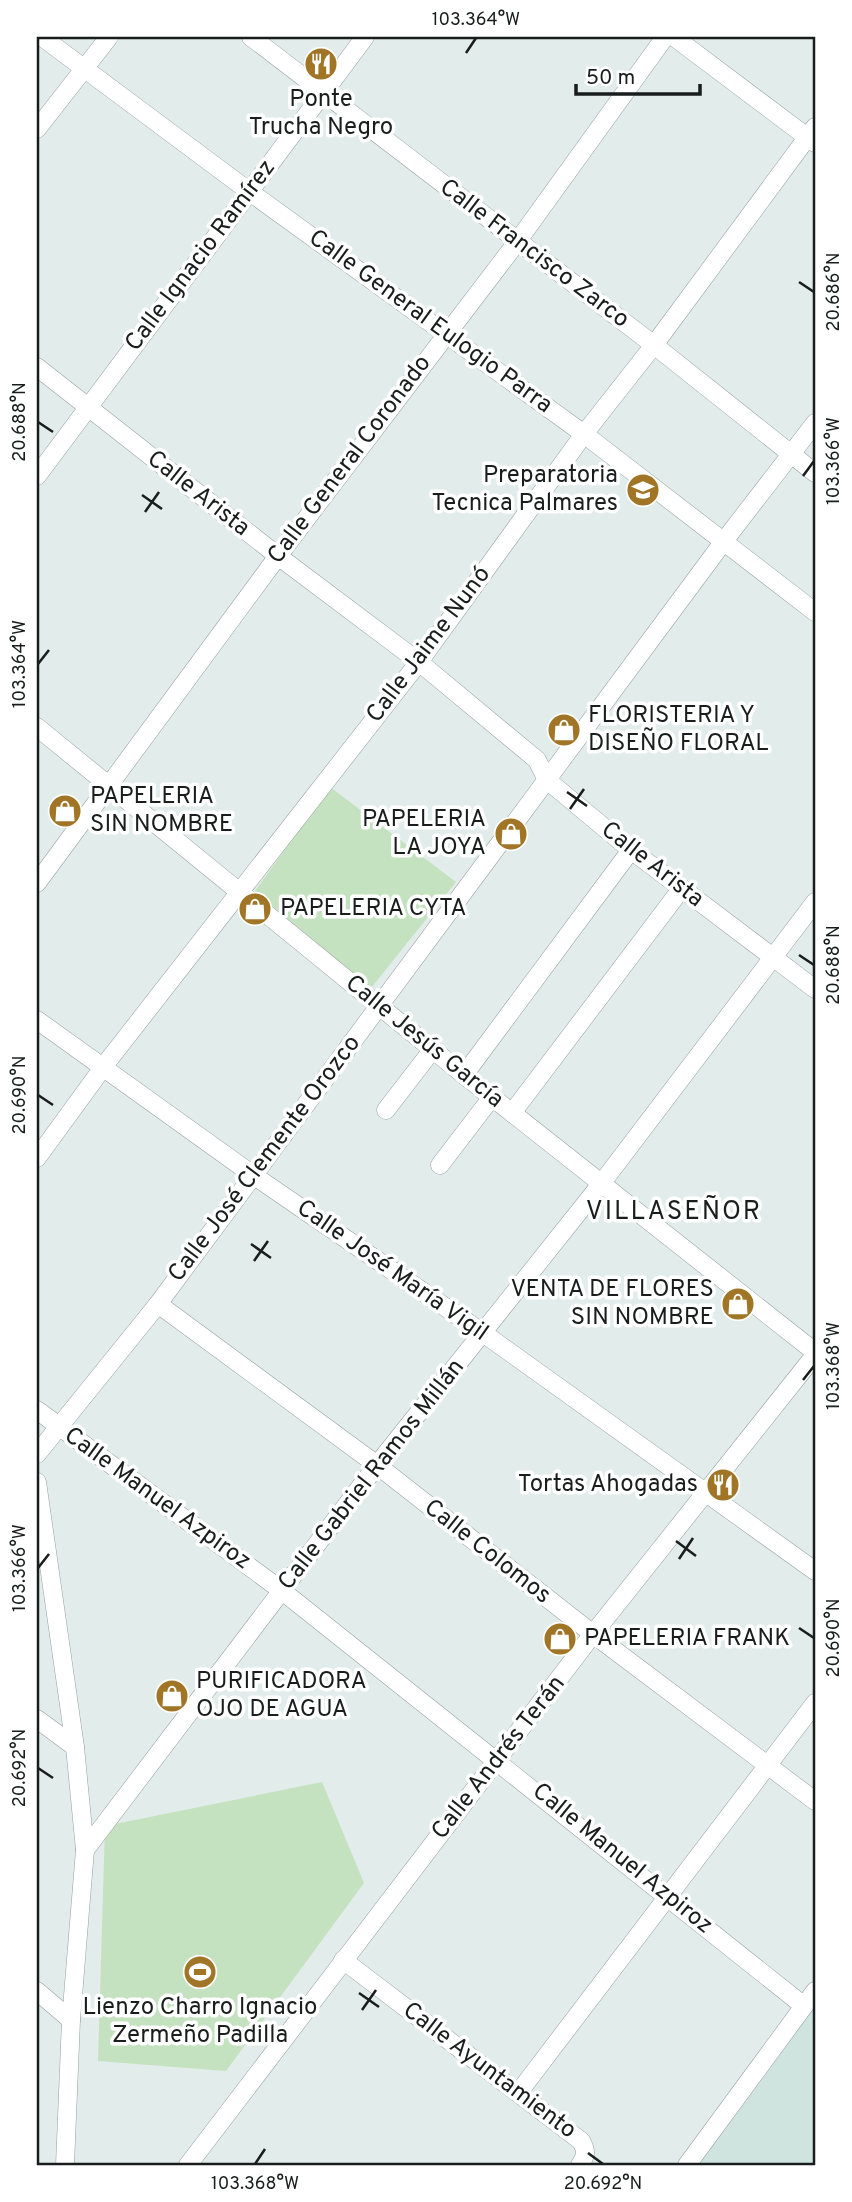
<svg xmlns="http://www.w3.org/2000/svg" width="852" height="2202" viewBox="0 0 852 2202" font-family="Overpass,sans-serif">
<rect width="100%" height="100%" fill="#e2ecea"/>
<path fill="#cfe3df" d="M 815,2006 L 815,2165 L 694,2165 L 755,2087 Z"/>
<g fill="#c5e2c0">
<path d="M 330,787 L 456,882 L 371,988 L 255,891 Z"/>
<path d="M 322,1782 L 364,1883 L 226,2071 L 98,2061 L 105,1826 Z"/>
</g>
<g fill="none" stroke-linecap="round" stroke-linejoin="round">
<defs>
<g id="minor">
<path d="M 42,37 L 250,192 L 584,434 L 815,612"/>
<path d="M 251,37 L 654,345 L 815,473"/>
<path d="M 674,37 L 815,143"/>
<path d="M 37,129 L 109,37"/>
<path d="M 37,367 L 278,556 L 419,662 L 537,760 L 547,780 L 631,850 L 815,989"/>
<path d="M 37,476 L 365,37"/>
<path d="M 37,727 L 464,1075 L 815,1352"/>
<path d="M 37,883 L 278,556 L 517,242 L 665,37"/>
<path d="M 37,1020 L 253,1175 L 483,1333 L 815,1571"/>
<path d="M 464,1075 L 631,850"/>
<path d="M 386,1110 L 433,1049"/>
<path d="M 512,1113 L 682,888"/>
<path d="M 37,1158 L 107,1062 L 419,662 L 584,434 L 654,345 L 815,127"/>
<path d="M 440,1165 L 492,1097"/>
<path d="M 158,1304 L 377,1465 L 593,1634 L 815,1801"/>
<path d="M 37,1410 L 281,1590 L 804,2006"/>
<path d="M 37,1454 L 158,1304 L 724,541 L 815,423"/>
<path d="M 37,1482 L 75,1747 L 85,1850 L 71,2020 L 65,2165"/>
<path d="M 37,1719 L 75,1747"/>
<path d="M 85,1850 L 377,1465 L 601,1184 L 815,902"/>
<path d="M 343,1960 L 581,2141 C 587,2151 586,2156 580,2165"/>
<path d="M 37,1991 L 71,2020"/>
<path d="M 519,2092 L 815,1703"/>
<path d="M 188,2165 L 593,1634 L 815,1355"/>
<path d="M 687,2165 L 815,1991"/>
</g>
</defs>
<use href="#minor" stroke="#96a09e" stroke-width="19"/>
<use href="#minor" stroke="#fff" stroke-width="18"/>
</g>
<path fill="none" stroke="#191d1c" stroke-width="2.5" d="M 466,53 L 476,38M 799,282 L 814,292M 38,422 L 53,432M 803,476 L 814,461M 142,495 L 162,509M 145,512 L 159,492M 38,664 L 49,650M 567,792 L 587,806M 570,809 L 584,789M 799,955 L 814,965M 38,1095 L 53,1105M 251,1244 L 271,1258M 254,1261 L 268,1241M 803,1380 L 814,1366M 676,1541 L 696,1556M 679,1559 L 693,1538M 38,1568 L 49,1554M 799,1628 L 814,1638M 38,1768 L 53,1778M 359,1993 L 379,2007M 362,2010 L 376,1990M 588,2153 L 603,2164M 255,2164 L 265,2149"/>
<defs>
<symbol id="restaurant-disc" viewBox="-11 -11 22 22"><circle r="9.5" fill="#a17526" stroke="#fff"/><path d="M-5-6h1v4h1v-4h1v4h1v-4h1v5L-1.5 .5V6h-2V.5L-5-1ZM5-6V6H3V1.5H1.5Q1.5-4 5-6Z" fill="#fff"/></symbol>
<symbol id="university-disc" viewBox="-11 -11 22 22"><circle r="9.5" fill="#a17526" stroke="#fff"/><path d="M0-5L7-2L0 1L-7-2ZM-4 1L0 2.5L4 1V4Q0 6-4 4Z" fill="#fff"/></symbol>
<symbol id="shop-disc" viewBox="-11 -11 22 22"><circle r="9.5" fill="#a17526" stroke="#fff"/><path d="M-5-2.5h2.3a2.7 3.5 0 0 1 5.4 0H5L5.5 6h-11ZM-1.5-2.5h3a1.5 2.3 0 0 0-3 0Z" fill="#fff"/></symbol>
<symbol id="stadium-disc" viewBox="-11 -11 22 22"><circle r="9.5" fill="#a17526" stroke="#fff"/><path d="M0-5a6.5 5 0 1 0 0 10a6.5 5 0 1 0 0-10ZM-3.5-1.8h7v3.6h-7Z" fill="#fff"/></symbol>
</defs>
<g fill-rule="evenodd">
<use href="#restaurant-disc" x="302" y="45" width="38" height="38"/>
<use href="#university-disc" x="624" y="471" width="38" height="38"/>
<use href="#shop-disc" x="545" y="711" width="38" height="38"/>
<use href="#shop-disc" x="46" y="792" width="38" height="38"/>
<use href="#shop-disc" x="492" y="815" width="38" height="38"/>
<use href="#shop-disc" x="236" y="890" width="38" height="38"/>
<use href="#shop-disc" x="719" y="1285" width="38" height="38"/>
<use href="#restaurant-disc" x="704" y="1466" width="38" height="38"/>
<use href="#shop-disc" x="541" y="1620" width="38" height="38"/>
<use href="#shop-disc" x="153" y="1677" width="38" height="38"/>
<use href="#stadium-disc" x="181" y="1953" width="38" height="38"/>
</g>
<g text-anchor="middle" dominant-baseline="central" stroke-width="7" stroke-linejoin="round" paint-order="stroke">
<g font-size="24" fill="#191d1c" stroke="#fff" text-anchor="start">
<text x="321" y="100" text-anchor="middle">Ponte<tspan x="321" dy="28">Trucha Negro</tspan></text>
<text x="618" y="476" text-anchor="end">Preparatoria<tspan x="618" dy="28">Tecnica Palmares</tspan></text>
<text x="588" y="716">FLORISTERIA Y<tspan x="588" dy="28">DISEÑO FLORAL</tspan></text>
<text x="90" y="797">PAPELERIA<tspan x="90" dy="28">SIN NOMBRE</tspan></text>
<text x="486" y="820" text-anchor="end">PAPELERIA<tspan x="486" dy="28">LA JOYA</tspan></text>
<text x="280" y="909">PAPELERIA CYTA</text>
<text x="714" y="1290" text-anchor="end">VENTA DE FLORES<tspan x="714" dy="28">SIN NOMBRE</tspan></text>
<text x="698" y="1485" text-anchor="end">Tortas Ahogadas</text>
<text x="584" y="1639">PAPELERIA FRANK</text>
<text x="196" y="1682">PURIFICADORA<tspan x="196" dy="28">OJO DE AGUA</tspan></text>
<text x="200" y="2008" text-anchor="middle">Lienzo Charro Ignacio<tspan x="200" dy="28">Zermeño Padilla</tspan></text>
</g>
<g font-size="24" fill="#191d1c" stroke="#fff">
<text transform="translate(534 254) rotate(37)">Calle Francisco Zarco</text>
<text transform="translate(201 256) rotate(-53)">Calle Ignacio Ramírez</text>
<text transform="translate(430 322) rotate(36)">Calle General Eulogio Parra</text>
<text transform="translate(350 460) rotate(-53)">Calle General Coronado</text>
<text transform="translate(198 494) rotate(38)">Calle Arista</text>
<text transform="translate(429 645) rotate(-53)">Calle Jaime Nunó</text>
<text transform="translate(652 865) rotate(38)">Calle Arista</text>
<text transform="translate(424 1042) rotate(39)">Calle Jesús García</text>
<text transform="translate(265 1159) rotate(-53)">Calle José Clemente Orozco</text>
<text transform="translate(392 1271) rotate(35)">Calle José María Vigil</text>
<text transform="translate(372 1475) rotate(-52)">Calle Gabriel Ramos Millán</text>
<text transform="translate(157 1499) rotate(36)">Calle Manuel Azpiroz</text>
<text transform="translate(487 1552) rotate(38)">Calle Colomos</text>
<text transform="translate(499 1758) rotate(-52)">Calle Andrés Terán</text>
<text transform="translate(622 1859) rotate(39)">Calle Manuel Azpiroz</text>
<text transform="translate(489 2071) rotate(37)">Calle Ayuntamiento</text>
</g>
<g font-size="26" letter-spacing="2" fill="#191d1c" stroke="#fff">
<text x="674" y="1212">VILLASEÑOR</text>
</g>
</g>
<rect width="852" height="2202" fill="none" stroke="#ffffff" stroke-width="77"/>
<path d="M576 84v10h124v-10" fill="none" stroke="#191d1c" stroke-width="3.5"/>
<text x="586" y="84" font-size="21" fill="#191d1c" stroke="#ffffff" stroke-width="5" paint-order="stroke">50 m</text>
<rect x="38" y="38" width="776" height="2126" fill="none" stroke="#191d1c" stroke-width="2.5"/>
<g font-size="18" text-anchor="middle" fill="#191d1c">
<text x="476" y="25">103.364°W</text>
<text transform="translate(833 292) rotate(-90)" y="6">20.686°N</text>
<text transform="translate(19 422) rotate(-90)" y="6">20.688°N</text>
<text transform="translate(833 461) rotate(-90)" y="6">103.366°W</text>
<text transform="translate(19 664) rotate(-90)" y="6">103.364°W</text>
<text transform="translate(833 965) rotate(-90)" y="6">20.688°N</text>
<text transform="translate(19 1095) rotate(-90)" y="6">20.690°N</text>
<text transform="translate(833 1366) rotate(-90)" y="6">103.368°W</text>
<text transform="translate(19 1568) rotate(-90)" y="6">103.366°W</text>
<text transform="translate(833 1638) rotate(-90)" y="6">20.690°N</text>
<text transform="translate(19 1768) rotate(-90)" y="6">20.692°N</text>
<text x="255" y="2189">103.368°W</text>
<text x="603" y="2189">20.692°N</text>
</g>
</svg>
